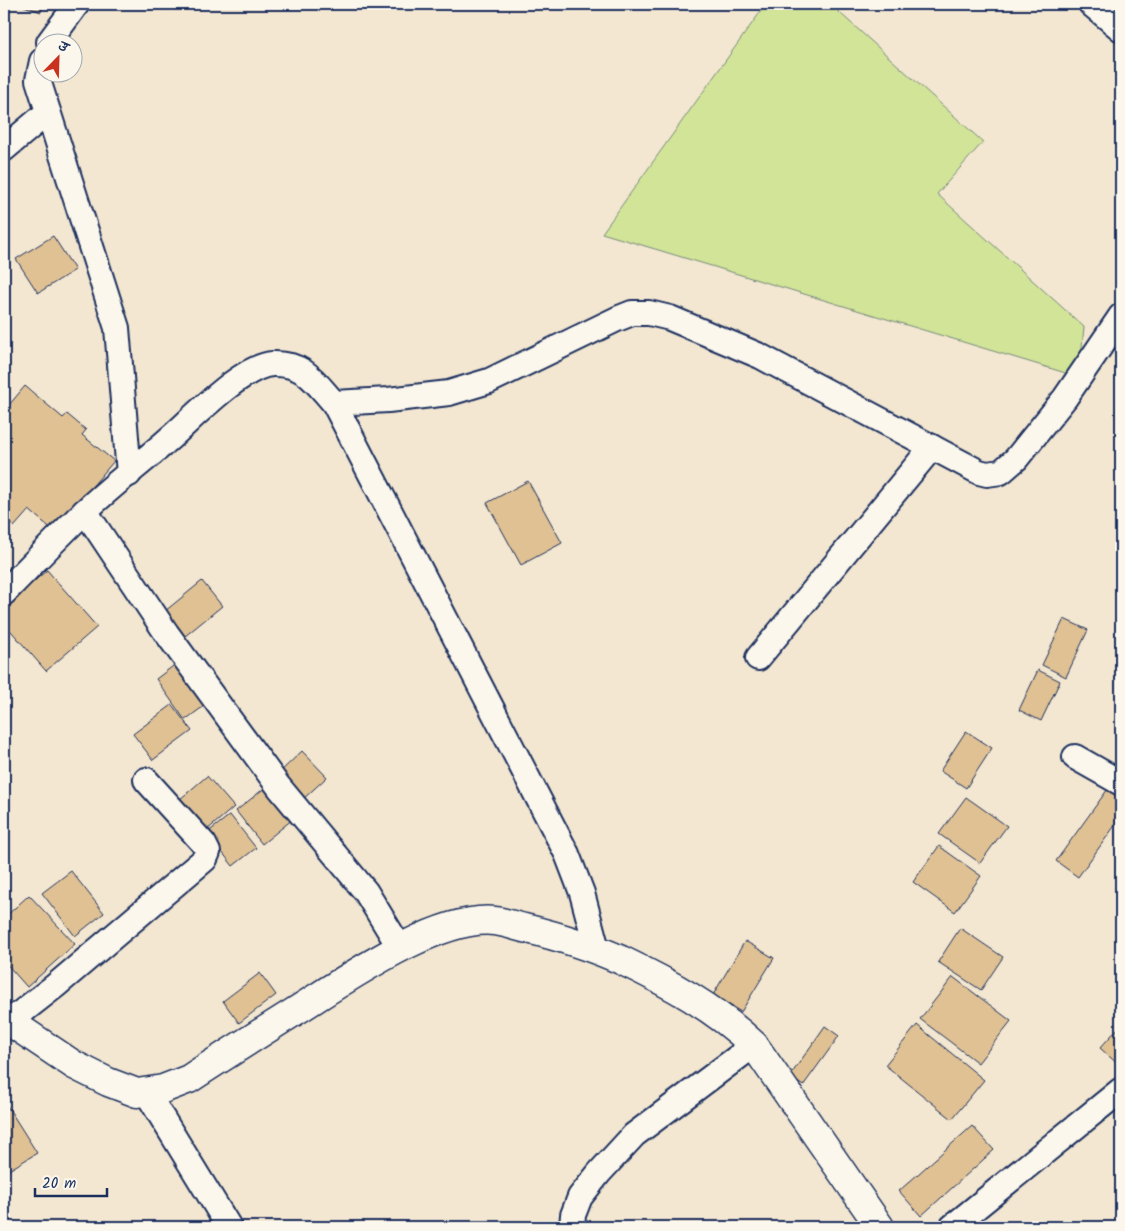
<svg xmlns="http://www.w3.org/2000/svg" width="1125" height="1231" viewBox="0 0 1125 1231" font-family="Kalam,'Playpen Sans Deva',sans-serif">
<rect width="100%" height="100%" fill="#f3e7d1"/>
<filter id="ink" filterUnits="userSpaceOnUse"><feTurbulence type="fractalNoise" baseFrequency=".02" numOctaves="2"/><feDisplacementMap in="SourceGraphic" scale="10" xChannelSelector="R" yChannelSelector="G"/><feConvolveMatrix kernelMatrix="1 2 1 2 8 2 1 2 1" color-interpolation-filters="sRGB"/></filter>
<g filter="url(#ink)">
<path fill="#d2e498" stroke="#768a7b" d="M 766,4 L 830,4 L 983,142 L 937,194 L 1084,327 L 1079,377 L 602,233 Z"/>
<g fill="#e0c193" stroke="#1b2f5e">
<path d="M 18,4 L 44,4 L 41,12 Z"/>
<path d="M 4,120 L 10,122 L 4,135 Z"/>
<path d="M 53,236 L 75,270 L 38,293 L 16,259 Z"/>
<path d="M 25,386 L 63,418 L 67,414 L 86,430 L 82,435 L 114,461 L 54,531 L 29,510 L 14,527 L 4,518 L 4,411 Z"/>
<path d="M 528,481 L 562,543 L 521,565 L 487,503 Z"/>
<path d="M 47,570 L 97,627 L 46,671 L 4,623 L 4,608 Z"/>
<path d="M 202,581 L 222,606 L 179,641 L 159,616 Z"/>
<path d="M 1064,619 L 1088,630 L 1066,677 L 1042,665 Z"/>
<path d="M 181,660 L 211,701 L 185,720 L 156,679 Z"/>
<path d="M 1038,670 L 1060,681 L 1041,721 L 1019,710 Z"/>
<path d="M 172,705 L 192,731 L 153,760 L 133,734 Z"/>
<path d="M 966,731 L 992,748 L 966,788 L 940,771 Z"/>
<path d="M 302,751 L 327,777 L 301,801 L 277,775 Z"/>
<path d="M 207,776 L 234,807 L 206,831 L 179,800 Z"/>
<path d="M 267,786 L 293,819 L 262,844 L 236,811 Z"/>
<path d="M 1110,786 L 1121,794 L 1121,817 L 1078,877 L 1056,861 Z"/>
<path d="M 966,797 L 1007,826 L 980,863 L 939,834 Z"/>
<path d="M 230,815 L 256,848 L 233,866 L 207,833 Z"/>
<path d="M 939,846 L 981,876 L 955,912 L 913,882 Z"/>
<path d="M 71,871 L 104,913 L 75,936 L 42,893 Z"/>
<path d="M 29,895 L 75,944 L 27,987 L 4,961 L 4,918 Z"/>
<path d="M 960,928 L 1003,957 L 981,990 L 938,962 Z"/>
<path d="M 745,941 L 774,958 L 741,1012 L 713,995 Z"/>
<path d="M 260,973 L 276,995 L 239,1023 L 223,1001 Z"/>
<path d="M 953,977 L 1011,1021 L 978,1063 L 920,1019 Z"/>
<path d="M 917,1025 L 984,1080 L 952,1119 L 885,1065 Z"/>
<path d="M 825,1026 L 839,1036 L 803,1086 L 790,1076 Z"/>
<path d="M 1120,1026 L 1121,1027 L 1121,1067 L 1100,1048 Z"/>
<path d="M 4,1101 L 37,1153 L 4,1173 Z"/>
<path d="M 972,1126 L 994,1150 L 921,1216 L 899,1191 Z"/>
</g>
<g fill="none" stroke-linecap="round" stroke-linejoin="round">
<defs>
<g id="minor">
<path d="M 1091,4 L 1121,29"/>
<path d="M 49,42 L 77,4"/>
<path d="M 42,61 L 38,80 L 117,328 L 129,474"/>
<path d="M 4,149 L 48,112"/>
<path d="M 334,403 L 388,400 L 449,393 L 489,381 L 617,319 L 632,313 L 649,313 L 670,318 L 760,356 L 979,472 L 987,474 L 1001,472 L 1016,459 L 1065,398 L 1121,316"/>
<path d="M 85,511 L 165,631 L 279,787 L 366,892 L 400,948"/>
<path d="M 4,593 C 30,566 56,539 84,512 C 111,486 142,463 170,438 C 193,418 243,365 273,364 C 305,363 315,382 334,403 L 567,854 L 582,893 L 597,949"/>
<path d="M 758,658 L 932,447"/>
<path d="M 1075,757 L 1121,783"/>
<path d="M 9,1022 L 55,986 L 205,859 L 208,852 L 204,844 L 146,780"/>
<path d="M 147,1093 L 229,1227"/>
<path d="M 572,1227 L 573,1215 L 580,1197 L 599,1173 L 634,1135 L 754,1045"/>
<path d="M 952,1227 L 1121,1090"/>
</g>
<path id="tertiary" d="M 4,1018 L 74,1065 L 108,1082 L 137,1093 L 163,1089 L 189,1079 C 224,1056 259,1034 294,1012 C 342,982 438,914 495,921 C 505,922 515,926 524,928 C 557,936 590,946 621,960 C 669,983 715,1008 754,1045 L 880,1227"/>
</defs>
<use href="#minor" stroke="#1b2f5e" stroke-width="28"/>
<use href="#tertiary" stroke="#1b2f5e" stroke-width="31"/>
<use href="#minor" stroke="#fbf7ec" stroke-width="24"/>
<use href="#tertiary" stroke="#fbf7ec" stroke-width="28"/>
</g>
</g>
<rect width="1125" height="1231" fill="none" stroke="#fbf7ec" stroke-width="20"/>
<rect x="10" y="10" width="1105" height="1211" fill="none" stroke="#1b2f5e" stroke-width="2" filter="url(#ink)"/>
<g transform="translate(58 58) rotate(23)"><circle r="24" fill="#fbf7ec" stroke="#a1a7b3"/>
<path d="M0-4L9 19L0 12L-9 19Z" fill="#c8321e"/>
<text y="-8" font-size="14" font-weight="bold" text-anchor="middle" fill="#1b2f5e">उ</text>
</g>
<path d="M35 1188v8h72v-8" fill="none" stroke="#1b2f5e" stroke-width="2.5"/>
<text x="42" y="1188" font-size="15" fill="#1b2f5e" stroke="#fbf7ec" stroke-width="4" paint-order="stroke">20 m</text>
</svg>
